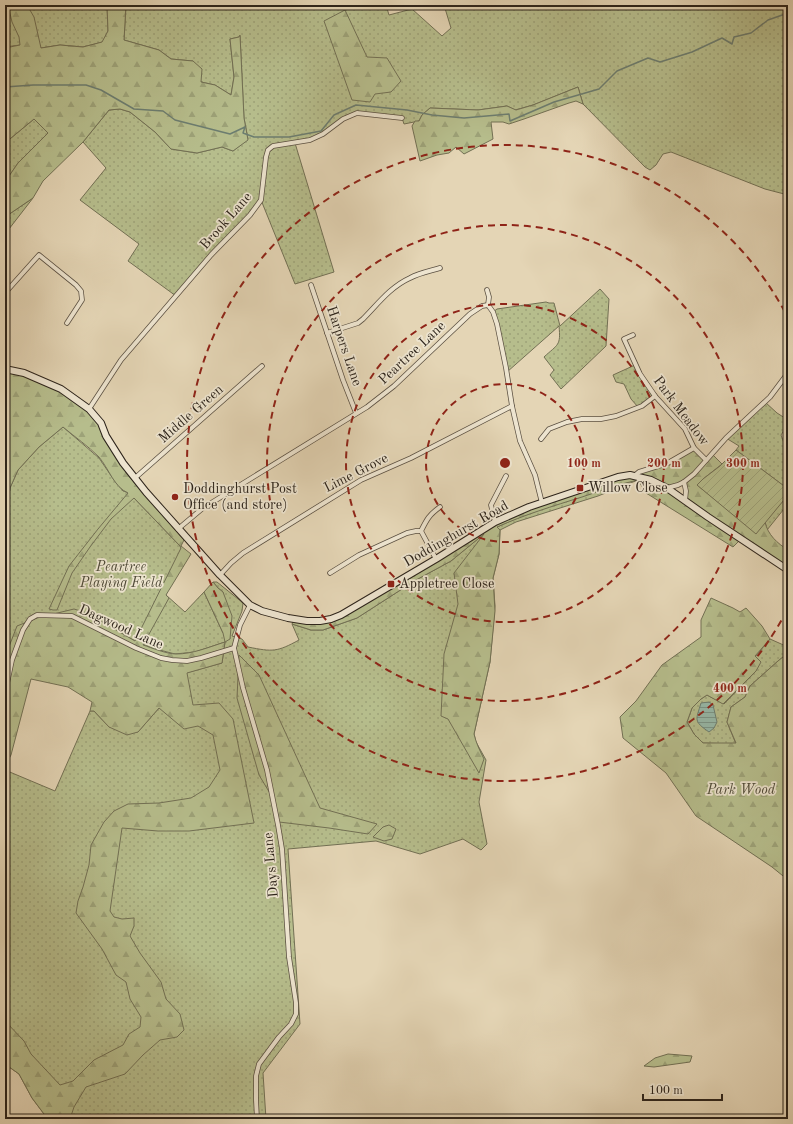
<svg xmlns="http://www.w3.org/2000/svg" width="793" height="1124" viewBox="0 0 793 1124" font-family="'Old Standard TT',serif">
<defs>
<pattern id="grass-dots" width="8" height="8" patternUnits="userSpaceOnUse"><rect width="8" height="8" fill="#b6bd8c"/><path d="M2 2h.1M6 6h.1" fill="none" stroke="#9da278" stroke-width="1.8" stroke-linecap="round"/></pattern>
<pattern id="forest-firs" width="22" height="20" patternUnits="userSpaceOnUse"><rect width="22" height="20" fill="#b6bd8c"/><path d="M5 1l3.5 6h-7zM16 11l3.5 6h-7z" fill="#9da278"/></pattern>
<pattern id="garden-furrows" width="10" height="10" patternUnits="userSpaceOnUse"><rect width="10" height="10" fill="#b6bd8c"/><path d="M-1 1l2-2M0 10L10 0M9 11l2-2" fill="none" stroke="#9da278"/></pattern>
<pattern id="water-rules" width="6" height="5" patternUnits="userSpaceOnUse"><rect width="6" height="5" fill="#96b9a9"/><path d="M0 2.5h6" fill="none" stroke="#7b9689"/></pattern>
</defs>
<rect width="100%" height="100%" fill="#e4d5b5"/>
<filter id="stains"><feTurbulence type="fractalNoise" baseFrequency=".005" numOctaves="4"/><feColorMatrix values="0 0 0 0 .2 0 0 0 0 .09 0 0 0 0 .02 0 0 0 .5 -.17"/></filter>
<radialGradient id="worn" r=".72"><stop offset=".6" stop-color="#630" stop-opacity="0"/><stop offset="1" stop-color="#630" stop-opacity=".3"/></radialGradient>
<g fill="url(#grass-dots)" stroke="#727054">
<path d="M 5,5 L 107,5 L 108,31 L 103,42 L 83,47 L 60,45 L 41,48 L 20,45 L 5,47 Z"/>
<path d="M 126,5 L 386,5 L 389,15 L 412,9 L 442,36 L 451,28 L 444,5 L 788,5 L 788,195 L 765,189 L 671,152 L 663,154 L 656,165 L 650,170 L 645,167 L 583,104 L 578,87 L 533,105 L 515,110 L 507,106 L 478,110 L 430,108 L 422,115 L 419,121 L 404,124 L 402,118 L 357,113 L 350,116 L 323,135 L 295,143 L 334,272 L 295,284 L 261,200 L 176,296 L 128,261 L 139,244 L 80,200 L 106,168 L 83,142 L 109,110 L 120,109 L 130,112 L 155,132 L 171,149 L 197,153 L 222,147 L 233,151 L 248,139 L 244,118 L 240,36 L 239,37 L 230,39 L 234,77 L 231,95 L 215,85 L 201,82 L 193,61 L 171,59 L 159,50 L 124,40 Z"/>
<path d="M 34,119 L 48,133 L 18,163 L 5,182 L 5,143 Z"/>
<path d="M 33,198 L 9,229 L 5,227 L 5,217 Z"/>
<path d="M 600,289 L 609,299 L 606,346 L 561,389 L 550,375 L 554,370 L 544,357 C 558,344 561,346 559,326 L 507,372 L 493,312 L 497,309 L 546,302 L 549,303 L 554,303 L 560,326 Z"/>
<path d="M 635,365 L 655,396 L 638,407 L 631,399 L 624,384 L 616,382 L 613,375 Z"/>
<path d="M 765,402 L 777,413 L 788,420 L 788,424 L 781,435 L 788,454 L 788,489 L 736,450 L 739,446 L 726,438 Z"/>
<path d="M 63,427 L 99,458 L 114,480 L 123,491 L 129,493 L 134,498 L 180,546 L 181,548 L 166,595 L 185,612 L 204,592 L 223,633 L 223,592 L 218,588 L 213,582 L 217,582 L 243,603 L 242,611 L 232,636 L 242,639 L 248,647 C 273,652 277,652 299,640 L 292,624 L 311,630 L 323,630 L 357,618 L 416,580 L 451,561 L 485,533 L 497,527 L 515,519 L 541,509 L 619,484 L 638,480 L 598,496 L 516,522 L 500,530 L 499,554 L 493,578 L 495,606 L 490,662 L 474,734 L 476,742 L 486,760 L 479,802 L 487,844 L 481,850 L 463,839 L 420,854 L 376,841 L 288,849 L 300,1024 L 263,1073 L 266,1119 L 49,1119 L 44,1114 L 32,1098 L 19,1074 L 5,1064 L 5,770 L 55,791 L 90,711 L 94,711 L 109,727 L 138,732 L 159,708 L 182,674 L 222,663 L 225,642 L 195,652 L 175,654 L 152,648 L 135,641 L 87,613 L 6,655 L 5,657 L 5,501 L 9,495 L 10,488 L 18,470 L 39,447 Z"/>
<path d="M 788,495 L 788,504 L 767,530 L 765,522 Z"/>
<path d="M 770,639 L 788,647 L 788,653 L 778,661 L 750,686 L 745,697 L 731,707 L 727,722 L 736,744 L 703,743 L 694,734 L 687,722 L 692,708 L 701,699 L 707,695 L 724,704 L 756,671 L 755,657 Z"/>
</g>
<g fill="url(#forest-firs)" stroke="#727054" fill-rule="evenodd">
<path d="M 8,5 L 27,5 L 34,17 L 41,48 L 60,45 L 83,47 L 102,42 L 108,31 L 107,5 L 126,5 L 124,40 L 159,50 L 171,59 L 193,61 L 202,69 L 201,82 L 215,85 L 231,95 L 234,77 L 230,39 L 239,37 L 240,35 L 244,118 L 248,140 L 233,151 L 222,147 L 197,153 L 171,149 L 155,132 L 130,112 L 120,109 L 109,110 L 83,142 L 43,181 L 33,198 L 5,217 L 5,182 L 18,163 L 48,133 L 34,119 L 5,143 L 5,48 L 20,45 L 19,37 L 12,22 Z"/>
<path d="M 345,10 L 367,57 L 387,58 L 401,81 L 391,92 L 375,94 L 370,102 L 352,100 L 324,21 Z"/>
<path d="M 578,87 L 583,104 L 576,101 L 569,103 L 524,119 L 509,124 L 503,122 L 491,122 L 493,139 L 464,154 L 456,147 L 449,153 L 437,155 L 420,161 L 412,126 L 415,121 L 419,121 L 422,115 L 430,108 L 478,110 L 507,106 L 516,110 L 533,105 Z"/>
<path d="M 7,369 L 61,389 L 89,409 L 106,436 L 127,474 L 184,540 L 181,546 L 191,554 L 166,595 L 169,598 L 143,645 C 152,648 167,654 176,654 C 193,654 209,647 225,642 L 223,633 L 204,592 L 213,582 L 218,588 L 223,592 L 232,616 L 230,639 L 225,642 L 222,663 L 187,673 L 193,705 L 219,703 L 233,719 L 254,823 L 189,831 L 158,831 L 122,828 L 110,911 L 114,917 L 122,919 L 134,918 L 134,926 L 130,936 L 140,953 L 161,982 L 166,999 L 180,1014 L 184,1030 L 177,1037 L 160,1040 L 143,1055 L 125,1074 L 86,1087 L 74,1107 L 70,1119 L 49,1119 L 44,1114 L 32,1098 L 19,1074 L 5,1064 L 5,1021 L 24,1041 L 31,1054 L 60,1085 L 73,1081 L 94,1060 L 123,1045 L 129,1034 L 140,1027 L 141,1017 L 130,999 L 126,982 L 116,975 L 102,949 L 76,913 L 78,901 L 83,887 L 89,865 L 91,845 L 104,822 L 114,811 L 128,804 L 159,803 L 191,798 L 209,787 L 220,770 L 213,735 L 198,726 L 184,729 L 159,708 L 138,732 L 127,735 L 109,727 L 94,711 L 90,711 L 92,702 L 68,687 L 31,679 L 11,755 L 5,766 L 5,657 L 17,626 L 37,618 L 74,609 L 87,613 L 135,641 L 181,548 L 180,546 L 134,498 L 111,519 L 90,547 L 72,573 L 57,610 L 53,610 L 49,609 L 69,566 L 98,529 L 128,493 C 114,487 109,469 99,457 C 88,446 75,437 63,427 L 39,447 L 18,470 L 10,488 L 9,495 L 5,501 L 5,382 Z"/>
<path d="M 694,448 L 706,460 L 712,454 L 722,464 L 703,479 L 697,485 L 756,533 L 765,522 C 768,535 777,543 788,550 L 788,570 L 739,541 L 733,547 L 646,493 L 638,480 C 619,484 600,491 582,497 C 553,506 524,515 497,527 L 500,530 L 499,554 L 493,578 L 495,611 L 490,662 L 474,734 C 476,743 480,751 484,759 L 479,773 L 448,719 L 441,716 L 444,654 L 458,604 L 454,573 L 484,534 L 451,561 L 416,580 L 357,618 L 323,630 L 311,630 L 292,624 L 294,619 L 331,619 L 495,522 L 630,475 L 668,463 ZM 685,482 L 685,501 L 667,488 Z"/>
<path d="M 711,598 L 733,608 L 740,612 L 746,608 L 762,626 L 770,639 L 755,656 L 761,662 L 756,671 L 723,704 L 707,695 L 701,699 L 692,708 L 687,722 L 694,734 L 703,743 L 736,743 L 727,722 L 731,707 L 745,697 L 750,686 L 778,661 L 788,653 L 788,880 L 772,867 L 696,816 L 666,773 L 623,738 L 620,717 L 636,701 L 662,665 L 701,637 L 701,620 Z"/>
<path d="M 239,655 L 259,675 L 320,808 L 377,824 L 368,834 L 329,828 L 279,822 L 274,800 L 259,775 L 237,698 Z"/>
<path d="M 389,825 L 396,829 L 392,839 L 384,841 L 373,837 L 383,827 Z"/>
<path d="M 668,1054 L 692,1056 L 690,1062 L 654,1067 L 644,1066 L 655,1058 Z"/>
</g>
<path fill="url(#garden-furrows)" stroke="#727054" d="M 736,450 L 788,489 L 788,495 L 756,534 L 697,485 L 703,479 L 720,466 Z"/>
<path fill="url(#water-rules)" stroke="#6c7d70" d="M 709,702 L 713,705 L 717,722 L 714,728 L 709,732 C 693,721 696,720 701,703 Z"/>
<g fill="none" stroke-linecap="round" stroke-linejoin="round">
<path stroke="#6c7d70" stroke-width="1.5" d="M 5,87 L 33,85 L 86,85 L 101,90 L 134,109 L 163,111 L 175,120 L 230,134 L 245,127 L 243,133 L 254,137 L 289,137 L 321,131 L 334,115 L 356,105 L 407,110 L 432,115 L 464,118 L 509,114 L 510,121 L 554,102 L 599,89 L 617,71 L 648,58 L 660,62 L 692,52 L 722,38 L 732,44 L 734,37 L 751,33 L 768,20 L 788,13"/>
<defs>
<g id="street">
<path d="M 311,285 L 343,380 L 356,413"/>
<path d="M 487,290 L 489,297 L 488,305"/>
<path d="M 5,293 L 39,255 L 76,285 L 81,291 L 82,300 L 67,323"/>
<path d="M 327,333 L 358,323 L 363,319 C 377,305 390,287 410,278 C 419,273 430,271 440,268"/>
<path d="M 633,335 L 624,339 L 640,374 L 655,396 L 685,429 L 694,448 L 706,460"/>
<path d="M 89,409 L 121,360 L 211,255 L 250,215 L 261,200 L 266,157 L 268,150 L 273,146 L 310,140 L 323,134 L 343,119 L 357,113 L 402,118"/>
<path d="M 541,439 L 549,429 L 567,422 L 582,419 L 601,419 L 616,416 L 642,406 L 655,396"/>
<path d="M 634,476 L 639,472 L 668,463 L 694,448"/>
<path d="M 135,478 L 262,366"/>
<path d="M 684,482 L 686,491 L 685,501"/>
<path d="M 667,488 L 678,485 L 684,482 L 694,474 L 726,438 L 770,397 L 788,373"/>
<path d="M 495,522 L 491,505 L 506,476"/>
<path d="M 178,529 L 203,508 L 367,407 L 394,386 L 470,314 L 482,306 L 488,305 L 493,312 L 497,324 L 506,368 L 512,406 L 520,441 L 535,475 L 542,503"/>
<path d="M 421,531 C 427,519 429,515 440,507"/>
<path d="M 330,573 L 359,555 L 407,533 L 416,531 L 421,531 L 436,559"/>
<path d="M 220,575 L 231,563 L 243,553 L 361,480 L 411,458 L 512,406"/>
<path d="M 250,605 L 240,625 L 234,648 L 243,688 L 267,770 L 278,825 L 282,849 L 289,957 L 296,1003 L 296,1014 L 291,1024 L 279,1037 L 259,1064 L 256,1076 L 256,1100 L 257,1119"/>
<path d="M 5,693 L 12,660 L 23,630 L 30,619 L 37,615 L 72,616 L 136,648 L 161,658 L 172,660 L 187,661 L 201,658 L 234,648"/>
</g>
<path id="secondary" d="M 5,369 L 24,373 L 61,389 L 89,409 L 101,423 L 106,436 L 123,463 L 146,492 L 220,575 L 250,605 L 262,611 L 288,618 L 307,621 L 320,621 L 331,619 L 341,615 L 436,559 L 495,522 L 529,507 L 618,477 L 630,475 L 634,476 L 651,480 L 667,488 L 708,517 L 788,570"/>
</defs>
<use href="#street" stroke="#5b5042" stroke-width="5.5"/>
<use href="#secondary" stroke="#2d241b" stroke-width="8"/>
<use href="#street" stroke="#ede4cf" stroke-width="4"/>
<use href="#secondary" stroke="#ede4cf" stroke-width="6"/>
</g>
<g fill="none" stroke="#8f2418" stroke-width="2" stroke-dasharray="7 5">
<circle cx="505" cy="463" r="79"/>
<circle cx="505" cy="463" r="159"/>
<circle cx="505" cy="463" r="238"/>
<path d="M787 610A318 318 0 1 1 787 316"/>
</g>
<g fill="#8f2418" stroke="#ede4cf" stroke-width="1.5">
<rect x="576" y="484" width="8" height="8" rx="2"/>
<circle cx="175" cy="497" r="4"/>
<rect x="387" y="580" width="8" height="8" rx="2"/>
</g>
<g text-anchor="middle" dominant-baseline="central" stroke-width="3.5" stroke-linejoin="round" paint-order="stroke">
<g font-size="14" fill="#2d241b" stroke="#ede4cf">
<text transform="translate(226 221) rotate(-49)">Brook Lane</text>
<text transform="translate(344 346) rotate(71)">Harpers Lane</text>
<text transform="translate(412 353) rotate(-43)">Peartree Lane</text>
<text transform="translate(681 411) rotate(53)">Park Meadow</text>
<text transform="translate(191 414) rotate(-41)">Middle Green</text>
<text transform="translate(356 473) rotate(-27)">Lime Grove</text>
<text transform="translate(456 534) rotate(-30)">Doddinghurst Road</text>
<text transform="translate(121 627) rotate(24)">Dagwood Lane</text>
<text transform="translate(271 865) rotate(-95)">Days Lane</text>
</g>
<g font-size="14" fill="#2d241b" stroke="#ede4cf" text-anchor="start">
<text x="588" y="488">Willow Close</text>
<text x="183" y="489">Doddinghurst Post<tspan x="183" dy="16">Office (and store)</tspan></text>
<text x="399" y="584">Appletree Close</text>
</g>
<g font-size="14" font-style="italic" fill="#4f4a37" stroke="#ede4cf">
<text x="121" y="567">Peartree<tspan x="121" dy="16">Playing Field</tspan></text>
<text x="741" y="790">Park Wood</text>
</g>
</g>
<circle cx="505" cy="463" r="6" fill="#8f2418" stroke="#ede4cf" stroke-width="2"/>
<g font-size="12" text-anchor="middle" font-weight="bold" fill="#8f2418" stroke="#ede4cf" stroke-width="3.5" stroke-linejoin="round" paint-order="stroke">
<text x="584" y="467">100 m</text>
<text x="664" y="467">200 m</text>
<text x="743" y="467">300 m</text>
<text x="730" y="692">400 m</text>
</g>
<rect width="793" height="1124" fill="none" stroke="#e4d5b5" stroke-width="20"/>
<rect x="6" y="6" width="781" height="1112" fill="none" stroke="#2d241b" stroke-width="2"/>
<rect x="10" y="10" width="773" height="1104" fill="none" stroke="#2d241b"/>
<path d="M643 1094v6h79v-6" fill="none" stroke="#2d241b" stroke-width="2"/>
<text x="649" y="1094" font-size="12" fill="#2d241b" stroke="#ede4cf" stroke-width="3" paint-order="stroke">100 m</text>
<rect width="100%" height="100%" filter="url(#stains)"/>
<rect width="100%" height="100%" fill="url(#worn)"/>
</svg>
